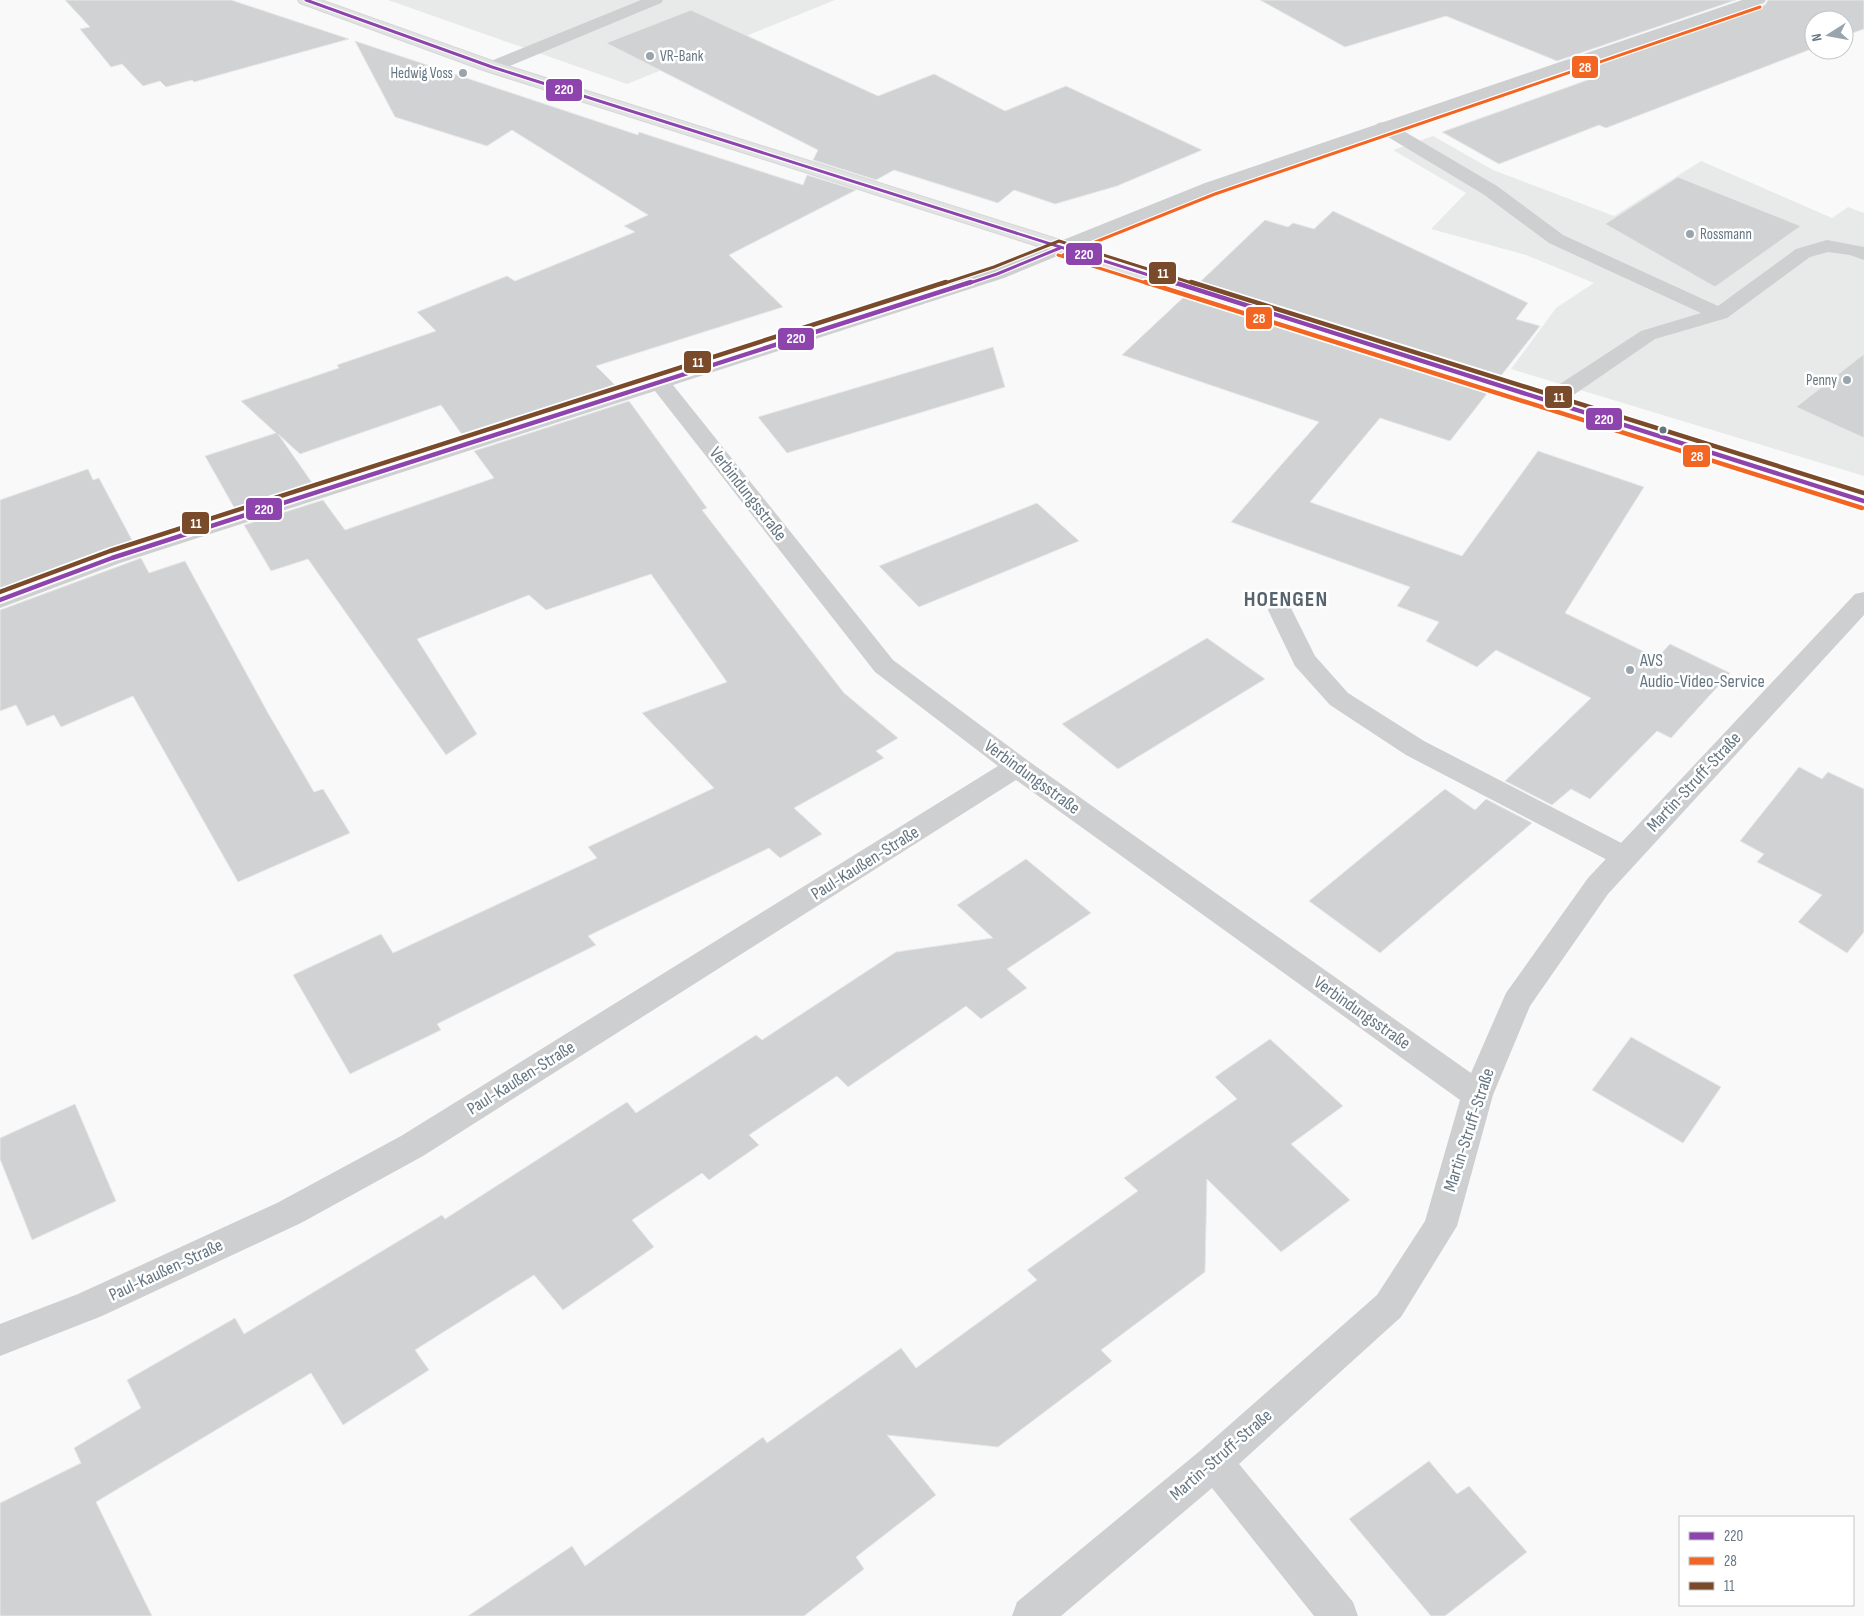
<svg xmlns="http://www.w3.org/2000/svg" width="1864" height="1616" viewBox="0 0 1864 1616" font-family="'Sofia Sans Condensed',sans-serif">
<rect width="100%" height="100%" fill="#f9f9f9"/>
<g fill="#e8e9e9">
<path d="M 388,0 L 835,0 L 627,84 Z"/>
<path d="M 1433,136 L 1493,170 L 1614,216 L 1701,161 L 1832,218 L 1848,207 L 1864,213 L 1864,476 L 1511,369 L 1556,308 L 1594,283 L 1526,255 L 1431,229 L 1466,193 L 1393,150 Z"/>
</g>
<g fill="#d0d2d3" stroke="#e8e8e8">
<path d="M 65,0 L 231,0 L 349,39 L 194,82 L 192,80 L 166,87 L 160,81 L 143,86 L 122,64 L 111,67 L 80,29 L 90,27 Z"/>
<path d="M 1260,0 L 1736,0 L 1557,61 L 1446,16 L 1345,47 Z"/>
<path d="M 1768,0 L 1864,0 L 1864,29 L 1844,36 L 1844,20 L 1814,20 L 1814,48 L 1606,128 L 1599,125 L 1499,164 L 1442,132 L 1596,77 L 1577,69 L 1765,5 Z"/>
<path d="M 691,10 L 878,96 L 934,74 L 1005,111 L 1066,86 L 1202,150 L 1117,186 L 1055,204 L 1014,190 L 998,203 L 894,170 L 876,180 L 813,160 L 818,150 L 606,43 Z"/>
<path d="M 355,41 L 638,135 L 639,132 L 803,185 L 807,175 L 856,190 L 729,255 L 783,307 L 596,366 L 617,387 L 463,436 L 441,405 L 300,454 L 278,434 L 313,484 L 235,509 L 205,456 L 276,433 L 241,401 L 339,368 L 337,365 L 436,331 L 417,312 L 507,276 L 515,281 L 635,232 L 624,226 L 648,215 L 512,130 L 487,146 L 395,117 Z"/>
<path d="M 1678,177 L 1801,226 L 1715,287 L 1605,224 Z"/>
<path d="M 1333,211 L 1528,303 L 1516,319 L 1540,326 L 1500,377 L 1200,282 L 1265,220 L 1288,227 L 1293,223 L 1314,229 Z"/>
<path d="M 1186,295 L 1489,391 L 1450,441 L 1380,418 L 1310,502 L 1462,556 L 1538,451 L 1644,487 L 1565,613 L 1657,658 L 1670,644 L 1730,673 L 1671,738 L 1657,731 L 1590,799 L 1571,789 L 1552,805 L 1505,781 L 1591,698 L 1496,650 L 1477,667 L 1426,641 L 1439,622 L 1397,606 L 1410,587 L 1231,522 L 1319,422 L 1122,355 Z"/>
<path d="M 993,347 L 1005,387 L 787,453 L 758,417 Z"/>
<path d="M 1864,354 L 1864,438 L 1796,407 Z"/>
<path d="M 629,401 L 707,508 L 702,510 L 844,693 L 898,738 L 876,751 L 884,758 L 794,808 L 822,834 L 780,858 L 769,848 L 588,936 L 596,945 L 437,1024 L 441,1030 L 350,1074 L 293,975 L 381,934 L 393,953 L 597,858 L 588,847 L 714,788 L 642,713 L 727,682 L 651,574 L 546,610 L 529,595 L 417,639 L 477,734 L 446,755 L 308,559 L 271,571 L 244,525 L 323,500 L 345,530 L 494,478 L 474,451 Z"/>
<path d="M 88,469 L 93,480 L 99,478 L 133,542 L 0,589 L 0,500 Z"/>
<path d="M 1037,503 L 1079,541 L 919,607 L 879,566 Z"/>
<path d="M 141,558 L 149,573 L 185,561 L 268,713 L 314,792 L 323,789 L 350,833 L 238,882 L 133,696 L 61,727 L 54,715 L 27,726 L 16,705 L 0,711 L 0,610 Z"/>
<path d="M 1207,638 L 1265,679 L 1118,769 L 1062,724 Z"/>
<path d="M 1799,767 L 1822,779 L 1828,772 L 1864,789 L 1864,932 L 1847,953 L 1798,922 L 1822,895 L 1757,862 L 1764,854 L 1740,841 Z"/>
<path d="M 1445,789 L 1475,810 L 1486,799 L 1532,823 L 1380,953 L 1309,901 Z"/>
<path d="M 1026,859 L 1091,913 L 1007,969 L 1027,988 L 981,1019 L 966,1006 L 848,1087 L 837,1076 L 749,1135 L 759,1145 L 709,1180 L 702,1173 L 632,1220 L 654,1247 L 563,1310 L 534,1275 L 415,1350 L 429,1370 L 343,1425 L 311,1373 L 96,1502 L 152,1616 L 0,1616 L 0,1503 L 81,1463 L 74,1448 L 141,1408 L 127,1380 L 235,1318 L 244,1334 L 442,1215 L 445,1219 L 627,1102 L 636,1113 L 756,1035 L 762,1040 L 896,952 L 993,938 L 957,905 Z"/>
<path d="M 1631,1037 L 1721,1087 L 1683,1143 L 1592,1090 Z"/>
<path d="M 1270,1039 L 1343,1106 L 1291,1144 L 1350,1200 L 1281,1252 L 1207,1179 L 1205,1272 L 1101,1350 L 1112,1361 L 998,1447 L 887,1435 L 936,1495 L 856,1557 L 864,1569 L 804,1616 L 468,1616 L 572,1546 L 585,1566 L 763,1437 L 767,1443 L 901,1348 L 916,1368 L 1037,1280 L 1027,1270 L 1138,1191 L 1124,1178 L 1237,1099 L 1215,1077 Z"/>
<path d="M 75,1104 L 116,1201 L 32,1240 L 0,1159 L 0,1138 Z"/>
<path d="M 1429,1461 L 1457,1494 L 1469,1486 L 1527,1552 L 1445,1616 L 1431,1616 L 1349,1519 Z"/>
</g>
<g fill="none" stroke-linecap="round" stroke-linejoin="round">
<defs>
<path id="secondary" d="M 298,0 L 321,0 L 498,63 L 1864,493 L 1864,508 L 486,71 L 300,3 Z"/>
</defs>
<use href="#secondary" stroke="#d5d6d7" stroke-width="2"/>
<g fill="#cecfd0" fill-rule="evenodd">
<path d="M 1384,122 L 1390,123 L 1497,186 L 1563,235 L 1718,306 L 1796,249 L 1827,240 L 1864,247 L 1864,260 L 1850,255 L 1828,252 L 1810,257 L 1727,318 L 1655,339 L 1556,407 L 1548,409 L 1540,407 L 1537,402 L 1540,397 L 1641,331 L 1701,313 L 1549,243 L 1483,194 L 1378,131 L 1375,127 L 1378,123 Z"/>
<path d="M 1280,602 L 1289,604 L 1315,656 L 1348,693 L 1424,741 L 1635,850 L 1639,857 L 1635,864 L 1625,867 L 1615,864 L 1406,755 L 1330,705 L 1295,666 L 1268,610 L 1271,604 Z"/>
</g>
<g fill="#cecfd0" fill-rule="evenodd">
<path d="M 641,0 L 663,0 L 661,3 L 498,71 L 492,72 L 486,71 L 483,67 L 486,63 Z"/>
<path d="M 1060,242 L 1067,244 L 1070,248 L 1067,252 L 1004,278 L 673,385 L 893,660 L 1027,760 L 1471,1073 L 1506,993 L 1588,878 L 1855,594 L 1864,592 L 1864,615 L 1608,894 L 1530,1006 L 1493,1095 L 1457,1226 L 1401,1317 L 1239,1464 L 1353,1602 L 1358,1616 L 1314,1616 L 1212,1488 L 1061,1616 L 1012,1616 L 1017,1602 L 1201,1450 L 1377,1295 L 1425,1221 L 1460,1100 L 1016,780 L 423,1156 L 301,1223 L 102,1316 L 0,1356 L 0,1324 L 78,1294 L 277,1203 L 401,1136 L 998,766 L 875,672 L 655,391 L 120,563 L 0,608 L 0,591 L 104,553 L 990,270 Z"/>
</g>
<path fill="#cecfd0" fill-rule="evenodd" d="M 1742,0 L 1766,0 L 1764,3 L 1219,191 L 1067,252 L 1060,254 L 1053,252 L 1050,248 L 1053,244 L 1205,183 Z"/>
<use href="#secondary" fill="#e1e2e2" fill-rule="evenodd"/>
<defs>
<g id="bus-1-far1">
<path d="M 306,0 L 492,67 L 1177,284"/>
<path d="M 967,284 L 997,274 L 1060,248"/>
</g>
<g id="bus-1">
<path d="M 1173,282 L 1864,501"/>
<path d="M 0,600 L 112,558 L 971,282"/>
</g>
<g id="bus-2-far1">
<path d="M 1058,255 L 1149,284"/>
<path d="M 1063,255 L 1215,194 L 1760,7"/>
</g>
<path id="bus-2" d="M 1145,282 L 1862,508"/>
<path id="bus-3-far1" d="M 942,284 L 994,267 L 1059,241 L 1195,284"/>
<g id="bus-3">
<path d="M 1191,282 L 1864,493"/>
<path d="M 0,592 L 110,551 L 946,282"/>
</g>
</defs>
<use href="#bus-1-far1" stroke="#fff" stroke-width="5.5"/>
<use href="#bus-1" stroke="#fff" stroke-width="8"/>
<use href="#bus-2-far1" stroke="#fff" stroke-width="5.5"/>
<use href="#bus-2" stroke="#fff" stroke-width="8"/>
<use href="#bus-3-far1" stroke="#fff" stroke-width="5.5"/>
<use href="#bus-3" stroke="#fff" stroke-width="8"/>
<use href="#bus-1-far1" stroke="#8e44ad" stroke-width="3"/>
<use href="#bus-1" stroke="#8e44ad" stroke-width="4.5"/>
<use href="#bus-2-far1" stroke="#f26522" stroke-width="3"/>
<use href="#bus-2" stroke="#f26522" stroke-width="4.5"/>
<use href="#bus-3-far1" stroke="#7a4b2a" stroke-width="3"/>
<use href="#bus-3" stroke="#7a4b2a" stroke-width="4.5"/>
</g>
<g fill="#99a4ac" stroke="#fff" stroke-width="2">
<circle cx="650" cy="56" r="5"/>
<circle cx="463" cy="73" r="5"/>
<circle cx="1690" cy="234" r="5"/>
<circle cx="1847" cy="380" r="5"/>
<circle cx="1630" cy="670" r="5"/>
</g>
<circle fill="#657683" stroke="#fff" stroke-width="2" cx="1663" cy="430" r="4.5"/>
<g text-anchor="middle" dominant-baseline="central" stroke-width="5" stroke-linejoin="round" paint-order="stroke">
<g font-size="15" fill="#657683" stroke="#fff" text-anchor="start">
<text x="660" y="56">VR-Bank</text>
<text x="453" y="73" text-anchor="end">Hedwig Voss</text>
<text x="1700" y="234">Rossmann</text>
<text x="1837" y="380" text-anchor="end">Penny</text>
</g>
<g font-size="18" fill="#657683" stroke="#fff">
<text transform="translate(748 494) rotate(52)">Verbindungsstraße</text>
<text transform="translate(1032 777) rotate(36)">Verbindungsstraße</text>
<text transform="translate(1694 782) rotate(-47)">Martin-Struff-Straße</text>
<text transform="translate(865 863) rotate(-32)">Paul-Kaußen-Straße</text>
<text transform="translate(1362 1013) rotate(35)">Verbindungsstraße</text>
<text transform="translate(521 1078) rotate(-32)">Paul-Kaußen-Straße</text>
<text transform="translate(1469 1130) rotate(-72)">Martin-Struff-Straße</text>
<text transform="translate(166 1270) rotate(-25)">Paul-Kaußen-Straße</text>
<text transform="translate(1221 1455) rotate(-41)">Martin-Struff-Straße</text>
</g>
<g font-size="18" fill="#657683" stroke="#fff" text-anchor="start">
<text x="1640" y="660">AVS<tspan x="1640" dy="21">Audio-Video-Service</tspan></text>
</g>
<g font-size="22" font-weight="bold" letter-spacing="1" fill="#57646e" stroke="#fff">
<text x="1286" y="599">HOENGEN</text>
</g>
</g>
<g stroke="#fff" stroke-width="2">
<rect x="1571" y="55" width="28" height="24" rx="5" fill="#f26522"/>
<rect x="545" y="78" width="38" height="24" rx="5" fill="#8e44ad"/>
<rect x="1065" y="242" width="38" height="24" rx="5" fill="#8e44ad"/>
<rect x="1148" y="261" width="29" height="24" rx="5" fill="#7a4b2a"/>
<rect x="1245" y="306" width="28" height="24" rx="5" fill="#f26522"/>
<rect x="777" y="327" width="38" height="24" rx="5" fill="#8e44ad"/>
<rect x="683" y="350" width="29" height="24" rx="5" fill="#7a4b2a"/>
<rect x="1544" y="385" width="29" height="24" rx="5" fill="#7a4b2a"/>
<rect x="1585" y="407" width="38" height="24" rx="5" fill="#8e44ad"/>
<rect x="1682" y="444" width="29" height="24" rx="5" fill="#f26522"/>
<rect x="245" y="497" width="38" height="24" rx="5" fill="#8e44ad"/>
<rect x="181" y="511" width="29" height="24" rx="5" fill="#7a4b2a"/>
</g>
<g font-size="14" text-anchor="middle" font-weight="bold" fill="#fff">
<text x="1585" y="72">28</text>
<text x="564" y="94">220</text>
<text x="1084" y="259">220</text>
<text x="1163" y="278">11</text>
<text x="1259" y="323">28</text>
<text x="796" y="343">220</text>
<text x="698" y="367">11</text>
<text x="1559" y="402">11</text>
<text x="1604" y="424">220</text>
<text x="1697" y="461">28</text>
<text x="264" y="514">220</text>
<text x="196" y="528">11</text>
</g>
<rect x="1679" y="1516" width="175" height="90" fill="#ffffff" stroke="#c1c8cd"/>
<rect x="1689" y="1532" width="25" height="8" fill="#8e44ad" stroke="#c1c8cd"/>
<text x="1724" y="1541" font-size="15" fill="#657683">220</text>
<rect x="1689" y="1557" width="25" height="8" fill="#f26522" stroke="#c1c8cd"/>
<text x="1724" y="1566" font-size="15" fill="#657683">28</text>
<rect x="1689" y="1582" width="25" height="8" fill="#7a4b2a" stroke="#c1c8cd"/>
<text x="1724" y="1591" font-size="15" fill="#657683">11</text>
<g transform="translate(1829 35) rotate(259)"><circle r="24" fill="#ffffff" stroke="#c1c8cd"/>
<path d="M0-4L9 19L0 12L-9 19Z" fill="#99a4ac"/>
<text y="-8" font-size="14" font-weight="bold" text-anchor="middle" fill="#657683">N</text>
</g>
</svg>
